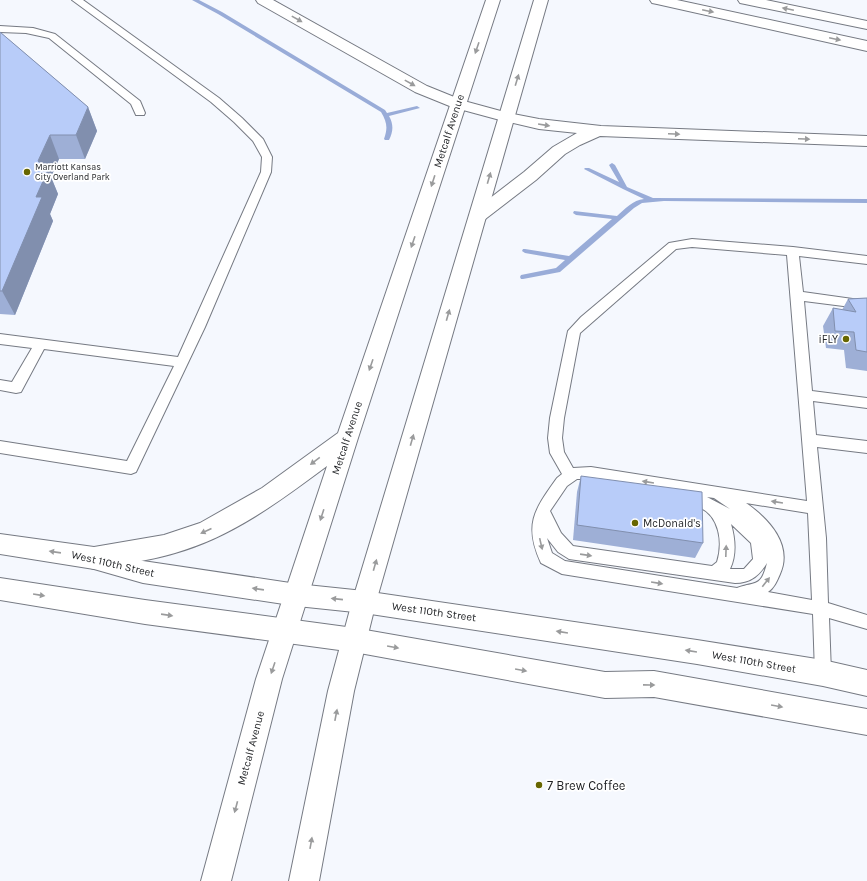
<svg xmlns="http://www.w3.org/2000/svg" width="867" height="881" viewBox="0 0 867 881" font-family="Karla,sans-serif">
<rect width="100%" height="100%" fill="#f5f8fe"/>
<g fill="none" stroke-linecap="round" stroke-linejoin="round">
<g fill="#99acd8" fill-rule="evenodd">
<path d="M 192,0 L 199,0 L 222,12 L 385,110 L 387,113 L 417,106 L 420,108 L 389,116 C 394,125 393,132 389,140 L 385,140 L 384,139 C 388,128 387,122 381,112 L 218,14 Z"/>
<path d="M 612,163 L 615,165 L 627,187 L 653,198 L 867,199 L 867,203 L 664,201 L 642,203 L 634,208 L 560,272 L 523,279 L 521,279 L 520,277 L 521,275 L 556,268 L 565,260 L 525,253 L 522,251 L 523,249 L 525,249 L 569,256 L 612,219 L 576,215 L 573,213 L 574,211 L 617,216 C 625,209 633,200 644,199 L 623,189 L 584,169 L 585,168 L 589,168 L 619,182 L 609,165 Z"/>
</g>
<defs>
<g id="service">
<path d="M 72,0 L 83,0 L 219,98 L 242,118 L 263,139 L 272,157 L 271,172 L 205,327 L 136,472 L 131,474 L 0,453 L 0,441 L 127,461 L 174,366 L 44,349 L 21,392 L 16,393 L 0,390 L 0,380 L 12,382 L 32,348 L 0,344 L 0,334 L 178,357 L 261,172 L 262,157 L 253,141 L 234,122 L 211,102 Z"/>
<path d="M 0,26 L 33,28 L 55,34 L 140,101 L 145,113 L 144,115 L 136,115 L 131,104 L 49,38 L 26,33 L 0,32 Z"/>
<path d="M 692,239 L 793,247 L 867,256 L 867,264 L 799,256 L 803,292 L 867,301 L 867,309 L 804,301 L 812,391 L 867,398 L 867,408 L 813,401 L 816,435 L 867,441 L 867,453 L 817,447 L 826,538 L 828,603 L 867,615 L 867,629 L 829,618 L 831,673 L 829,679 L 823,681 L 817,679 L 815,673 L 813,614 L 562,574 L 541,563 C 523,524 535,509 557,478 L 562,474 L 550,453 L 548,438 L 550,418 L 568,331 L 581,317 L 669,243 ZM 692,247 L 787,255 L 807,501 L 591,467 L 573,468 L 564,452 L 562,438 L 564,418 L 580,333 L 676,249 ZM 577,479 L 591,479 L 680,493 L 676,498 L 678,502 C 685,505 692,504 699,507 C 720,516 723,543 717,562 L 712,566 L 573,546 L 561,533 L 550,511 L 567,486 ZM 707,497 L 714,498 L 730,509 ZM 746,503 L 808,513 L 812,600 L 768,592 C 774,588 777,581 780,574 C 793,545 769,519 746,503 ZM 731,524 L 751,543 L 753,559 L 744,569 L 730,569 C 737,554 735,538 731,524 ZM 547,538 L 558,552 L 569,559 L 735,583 C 752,583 760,574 767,563 C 761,588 755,581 737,588 L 565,561 L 552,553 Z"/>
</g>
<g id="minor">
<path d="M 0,534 L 94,547 L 143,561 L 297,584 L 364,591 L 697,640 L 823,660 L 867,670 L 867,696 L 823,686 L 697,664 L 364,613 L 297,606 L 143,583 L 94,569 L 0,554 Z"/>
<path d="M 0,578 L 145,600 L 354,628 L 605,672 L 654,671 L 867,709 L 867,735 L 654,697 L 605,698 L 354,652 L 145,624 L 0,600 Z"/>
</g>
<g id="primary">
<path d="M 486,0 L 500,0 L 358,438 L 282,679 L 231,881 L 201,881 L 256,679 L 327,466 C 280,501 232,537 175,553 C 148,561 121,564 94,569 L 85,566 L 82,558 L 85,550 L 94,547 L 164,535 L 200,523 L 262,488 L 338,433 Z"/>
<path d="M 534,0 L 548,0 L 376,602 L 354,691 L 319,881 L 289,881 L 328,691 L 352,602 Z"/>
</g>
<g id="motorway">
<path d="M 256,0 L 273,0 L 427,86 L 464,101 L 508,113 L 539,119 L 601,126 L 867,136 L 867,146 L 600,136 L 580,145 L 565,154 L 536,180 L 484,220 L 478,222 L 472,220 L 469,216 L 472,212 L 524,172 L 553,147 L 577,133 L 539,129 L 500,120 L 452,107 L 415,92 L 258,3 Z"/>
<path d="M 650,0 L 677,0 L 867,41 L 867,51 L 657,4 L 652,3 Z"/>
<path d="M 738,0 L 766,0 L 867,21 L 867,29 L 745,4 L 740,3 Z"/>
</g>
</defs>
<use href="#service" stroke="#767a83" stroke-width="2"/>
<use href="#minor" stroke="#767a83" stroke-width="2"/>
<use href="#primary" stroke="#767a83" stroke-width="2"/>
<use href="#motorway" stroke="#767a83" stroke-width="2"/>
<use href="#service" fill="#fff" fill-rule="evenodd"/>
<use href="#minor" fill="#fff" fill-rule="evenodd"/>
<use href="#primary" fill="#fff" fill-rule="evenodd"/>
<use href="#motorway" fill="#fff" fill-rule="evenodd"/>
</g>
<g fill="#9eafd6">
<path d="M 0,32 L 88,107 L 97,131 L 85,159 L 59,159 L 51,177 L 58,194 L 50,214 L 53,221 L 15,315 L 0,314 Z"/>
<path d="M 867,298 L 867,371 L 846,368 L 844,350 L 826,348 L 823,326 L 833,308 L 842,310 L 848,299 Z"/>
<path d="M 581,476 L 703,543 L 695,558 L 573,540 L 577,492 Z"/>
</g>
<g fill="#818fae">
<path d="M 88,107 L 97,131 L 85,159 L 76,135 Z"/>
<path d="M 50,135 L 59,159 L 51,177 L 58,194 L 50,214 L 53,221 L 15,315 L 2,291 L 38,161 Z"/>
</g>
<g fill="#b8ccf9" stroke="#818fae">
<path d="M 0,32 L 88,107 L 76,135 L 50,135 L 38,161 L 48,170 L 36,197 L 42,197 L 2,291 L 0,291 Z"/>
<path d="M 867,298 L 867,352 L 856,350 L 854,332 L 835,331 L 833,308 L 856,312 L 848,299 Z"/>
<path d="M 581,476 L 702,492 L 703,543 L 577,525 Z"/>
</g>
<defs><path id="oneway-solid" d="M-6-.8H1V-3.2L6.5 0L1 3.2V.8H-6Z"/></defs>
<g fill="#9a9b9c">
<use href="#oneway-solid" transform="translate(788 9) rotate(-168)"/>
<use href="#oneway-solid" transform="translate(708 11) rotate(12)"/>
<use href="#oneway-solid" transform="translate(297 19) rotate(29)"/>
<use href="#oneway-solid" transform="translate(835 39) rotate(12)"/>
<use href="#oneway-solid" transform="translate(477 48) rotate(109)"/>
<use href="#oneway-solid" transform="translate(517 80) rotate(-73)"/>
<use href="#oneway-solid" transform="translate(410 83) rotate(29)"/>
<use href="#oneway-solid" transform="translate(544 125) rotate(9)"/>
<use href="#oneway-solid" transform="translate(674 134) rotate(2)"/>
<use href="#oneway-solid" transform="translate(804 139) rotate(2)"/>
<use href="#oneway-solid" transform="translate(489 178) rotate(-74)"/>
<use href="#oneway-solid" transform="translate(433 181) rotate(108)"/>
<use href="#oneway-solid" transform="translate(413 242) rotate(109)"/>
<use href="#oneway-solid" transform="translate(448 315) rotate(-74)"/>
<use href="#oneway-solid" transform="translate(371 365) rotate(109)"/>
<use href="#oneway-solid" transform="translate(412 440) rotate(-74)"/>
<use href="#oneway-solid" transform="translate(315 461) rotate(143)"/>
<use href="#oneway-solid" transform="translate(648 482) rotate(-171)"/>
<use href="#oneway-solid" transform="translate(777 502) rotate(-171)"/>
<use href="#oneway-solid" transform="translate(322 515) rotate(108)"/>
<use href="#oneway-solid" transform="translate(206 531) rotate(156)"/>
<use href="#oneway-solid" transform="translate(541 544) rotate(77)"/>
<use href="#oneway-solid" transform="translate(726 551) rotate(-88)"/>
<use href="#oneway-solid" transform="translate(55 552) rotate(-172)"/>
<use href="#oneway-solid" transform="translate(586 555) rotate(8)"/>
<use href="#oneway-solid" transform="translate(375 565) rotate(-74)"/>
<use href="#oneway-solid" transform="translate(766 582) rotate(-52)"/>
<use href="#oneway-solid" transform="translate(657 583) rotate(9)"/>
<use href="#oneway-solid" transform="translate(258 589) rotate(-172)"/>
<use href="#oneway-solid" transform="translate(39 595) rotate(9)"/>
<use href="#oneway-solid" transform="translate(337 599) rotate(-174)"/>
<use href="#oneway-solid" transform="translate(167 615) rotate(8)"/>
<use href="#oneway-solid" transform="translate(562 632) rotate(-171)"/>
<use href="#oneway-solid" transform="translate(393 647) rotate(10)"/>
<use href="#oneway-solid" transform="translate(691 651) rotate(-171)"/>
<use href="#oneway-solid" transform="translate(273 668) rotate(109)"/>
<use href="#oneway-solid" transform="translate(521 670) rotate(10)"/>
<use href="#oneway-solid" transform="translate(649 685) rotate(1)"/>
<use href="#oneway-solid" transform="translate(777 706) rotate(10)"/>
<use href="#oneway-solid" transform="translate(336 715) rotate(-79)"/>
<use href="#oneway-solid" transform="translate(236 807) rotate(105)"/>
<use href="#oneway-solid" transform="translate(311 843) rotate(-80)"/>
</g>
<g fill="#676600" stroke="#fff" stroke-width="1.5">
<circle cx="27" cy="172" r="4"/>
<circle cx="846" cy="339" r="4"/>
<circle cx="635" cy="523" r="4"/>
<circle cx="539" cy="785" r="4"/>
</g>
<g text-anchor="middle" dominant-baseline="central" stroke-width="3.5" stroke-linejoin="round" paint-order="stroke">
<g font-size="9" fill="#1f2124" stroke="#fff" text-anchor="start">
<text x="35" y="167">Marriott Kansas<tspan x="35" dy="10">City Overland Park</tspan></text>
</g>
<g font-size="11" fill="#1f2124" stroke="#fff">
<text transform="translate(449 131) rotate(-72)">Metcalf Avenue</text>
<text transform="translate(347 438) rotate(-72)">Metcalf Avenue</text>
<text transform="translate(113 564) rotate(13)">West 110th Street</text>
<text transform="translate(434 612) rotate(8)">West 110th Street</text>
<text transform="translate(754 662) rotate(10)">West 110th Street</text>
<text transform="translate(251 748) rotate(-75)">Metcalf Avenue</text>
</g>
<g font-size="11" fill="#1f2124" stroke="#fff" text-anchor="end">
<text x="838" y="339">iFLY</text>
<text x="643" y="523" text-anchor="start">McDonald's</text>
</g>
<g font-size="13" fill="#1f2124" stroke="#fff" text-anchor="start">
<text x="547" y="785">7 Brew Coffee</text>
</g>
</g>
</svg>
